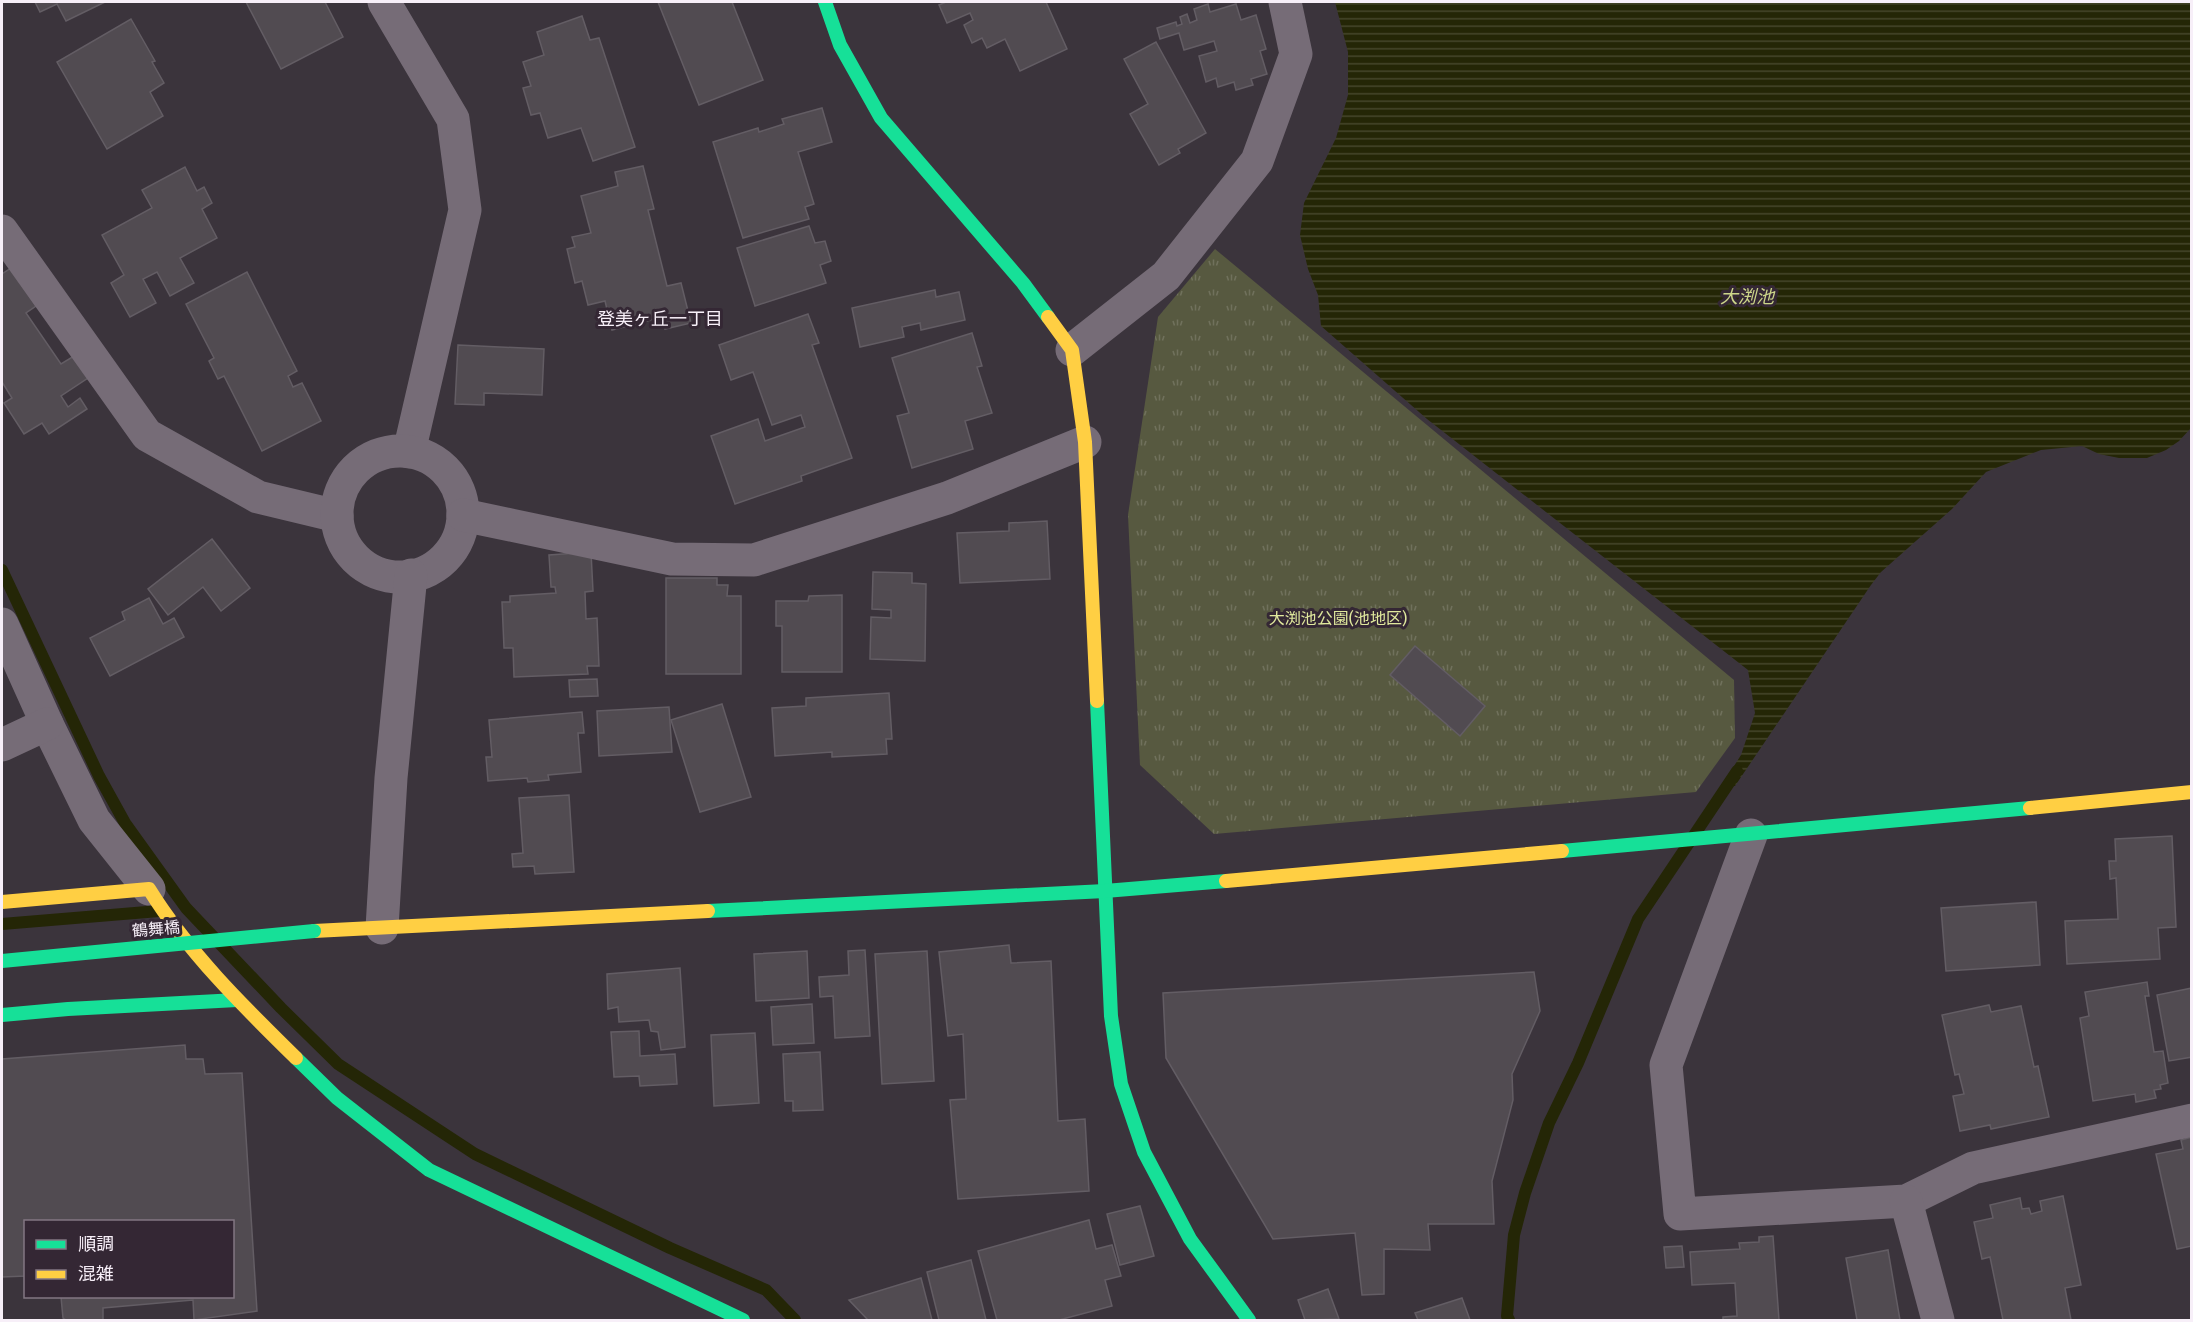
<svg xmlns="http://www.w3.org/2000/svg" width="2193" height="1322" viewBox="0 0 2193 1322" font-family="'Fira Sans','Noto Sans JP',sans-serif">
<defs>
<pattern id="park-tufts" width="24" height="20" patternUnits="userSpaceOnUse" patternTransform="scale(1.5)"><rect width="24" height="20" fill="#575940"/><path d="M3 7l-1-3M5 7V3M7 7l1-3M15 17l-1-3M17 17v-4M19 17l1-3" fill="none" stroke="#70715c"/></pattern>
<pattern id="water-rules" width="6" height="5" patternUnits="userSpaceOnUse" patternTransform="scale(1.5)"><rect width="6" height="5" fill="#242606"/><path d="M0 2.5h6" fill="none" stroke="#45462b"/></pattern>
</defs>
<rect width="100%" height="100%" fill="#3b343c"/>
<path fill="url(#park-tufts)" d="M 1215,249 L 1734,680 L 1735,738 L 1696,792 L 1214,834 L 1140,765 L 1128,515 L 1158,317 Z"/>
<path fill="url(#water-rules)" d="M 1335,2 L 2191,2 L 2191,428 L 2179,441 L 2166,450 L 2147,458 L 2119,458 L 2099,454 L 2082,446 L 2041,450 L 1986,472 L 1952,509 L 1881,572 L 1871,585 L 1735,786 L 1722,785 L 1741,755 L 1755,713 L 1748,670 L 1427,419 L 1321,326 L 1318,295 L 1308,269 L 1300,235 L 1304,203 L 1336,138 L 1348,95 L 1348,52 Z"/>
<g fill="none" stroke-linecap="round" stroke-linejoin="round">
<g stroke="#242606" stroke-width="12">
<path d="M 2,570 L 99,776 L 125,823 L 186,908 L 281,1008 L 338,1064 L 475,1154 L 670,1248 L 766,1290 L 795,1320"/>
<path d="M 2,924 L 159,911"/>
<path d="M 1509,1320 L 1507,1316 L 1514,1235 L 1525,1193 L 1549,1123 L 1578,1063 L 1638,919 L 1737,771"/>
</g>
</g>
<g fill="#514b51" stroke="#635d64" stroke-width="1.5">
<path d="M 35,2 L 105,2 L 66,21 L 57,4 L 40,12 Z"/>
<path d="M 246,2 L 325,2 L 343,37 L 281,69 Z"/>
<path d="M 658,2 L 732,2 L 763,80 L 699,105 Z"/>
<path d="M 946,2 L 1046,2 L 1067,49 L 1020,71 L 1005,39 L 987,48 L 982,38 L 972,43 L 964,25 L 973,20 L 970,13 L 947,23 L 939,5 Z"/>
<path d="M 1208,4 L 1210,12 L 1236,4 L 1241,20 L 1256,15 L 1266,49 L 1260,51 L 1267,74 L 1251,79 L 1253,85 L 1236,90 L 1234,82 L 1218,87 L 1216,78 L 1206,82 L 1199,56 L 1217,51 L 1214,41 L 1184,50 L 1179,33 L 1160,39 L 1157,28 L 1176,22 L 1177,26 L 1182,24 L 1180,17 L 1187,14 L 1190,23 L 1197,20 L 1194,9 Z"/>
<path d="M 582,16 L 590,40 L 599,38 L 635,147 L 593,161 L 581,128 L 548,138 L 540,113 L 531,115 L 523,88 L 531,86 L 523,62 L 544,55 L 537,32 Z"/>
<path d="M 131,19 L 155,61 L 152,62 L 164,83 L 150,92 L 163,116 L 107,149 L 57,62 Z"/>
<path d="M 1156,42 L 1206,133 L 1178,149 L 1180,153 L 1159,165 L 1130,114 L 1148,104 L 1124,59 Z"/>
<path d="M 822,108 L 832,142 L 798,152 L 814,204 L 805,207 L 809,219 L 743,238 L 713,142 L 758,128 L 759,132 L 784,124 L 782,119 Z"/>
<path d="M 643,166 L 654,209 L 648,210 L 667,286 L 681,283 L 691,323 L 665,329 L 662,317 L 612,330 L 605,301 L 588,305 L 582,281 L 575,283 L 567,249 L 575,247 L 572,237 L 591,233 L 581,196 L 618,186 L 615,172 Z"/>
<path d="M 185,167 L 197,191 L 204,187 L 212,203 L 202,209 L 217,238 L 180,258 L 194,283 L 170,296 L 157,272 L 143,279 L 156,303 L 130,317 L 111,283 L 124,275 L 102,235 L 152,208 L 142,190 Z"/>
<path d="M 809,226 L 815,243 L 825,241 L 831,261 L 820,265 L 826,283 L 755,306 L 737,248 Z"/>
<path d="M 11,268 L 36,306 L 26,313 L 61,364 L 74,356 L 88,378 L 61,396 L 68,407 L 80,398 L 87,409 L 49,434 L 42,423 L 24,434 L 4,403 L 12,398 L 2,382 L 2,274 Z"/>
<path d="M 247,272 L 297,371 L 288,376 L 293,387 L 302,383 L 321,421 L 262,451 L 224,376 L 218,379 L 209,361 L 214,358 L 186,304 Z"/>
<path d="M 935,290 L 936,297 L 959,292 L 965,320 L 921,330 L 920,323 L 902,327 L 904,337 L 860,347 L 852,308 Z"/>
<path d="M 808,314 L 819,343 L 812,345 L 852,458 L 801,476 L 802,481 L 735,504 L 711,436 L 758,419 L 765,441 L 805,427 L 801,415 L 772,425 L 753,372 L 731,380 L 719,345 Z"/>
<path d="M 972,333 L 982,366 L 977,367 L 992,413 L 965,421 L 973,449 L 912,468 L 897,416 L 909,413 L 892,358 Z"/>
<path d="M 458,345 L 544,349 L 542,395 L 484,393 L 484,405 L 455,404 Z"/>
<path d="M 1047,521 L 1050,579 L 960,583 L 957,533 L 1009,531 L 1009,523 Z"/>
<path d="M 212,539 L 250,588 L 221,611 L 203,587 L 168,615 L 148,589 Z"/>
<path d="M 591,552 L 593,591 L 585,592 L 586,619 L 597,618 L 599,666 L 587,666 L 588,674 L 514,677 L 513,648 L 504,648 L 502,602 L 510,602 L 510,596 L 556,593 L 555,587 L 551,587 L 549,555 Z"/>
<path d="M 873,572 L 912,573 L 912,583 L 926,584 L 925,661 L 870,659 L 871,617 L 891,618 L 891,610 L 872,609 Z"/>
<path d="M 666,578 L 717,578 L 717,585 L 728,585 L 727,596 L 741,596 L 741,674 L 666,674 Z"/>
<path d="M 842,595 L 842,672 L 782,672 L 782,626 L 776,626 L 776,601 L 808,601 L 809,596 Z"/>
<path d="M 149,598 L 163,624 L 174,618 L 184,637 L 110,676 L 90,638 L 125,620 L 122,612 Z"/>
<path d="M 1415,646 L 1485,706 L 1460,736 L 1390,675 Z"/>
<path d="M 597,679 L 598,696 L 570,697 L 569,680 Z"/>
<path d="M 889,693 L 892,739 L 886,739 L 887,754 L 832,757 L 832,752 L 775,756 L 772,708 L 806,706 L 806,698 Z"/>
<path d="M 722,704 L 751,797 L 700,812 L 671,720 Z"/>
<path d="M 669,707 L 672,752 L 599,756 L 597,711 Z"/>
<path d="M 582,712 L 584,733 L 578,733 L 581,772 L 548,775 L 549,780 L 528,782 L 527,778 L 488,781 L 486,757 L 492,757 L 489,720 Z"/>
<path d="M 569,795 L 574,872 L 535,874 L 534,866 L 513,867 L 512,854 L 523,853 L 519,798 Z"/>
<path d="M 2172,836 L 2176,927 L 2158,928 L 2160,959 L 2067,964 L 2065,921 L 2118,919 L 2116,878 L 2110,879 L 2109,861 L 2116,861 L 2115,839 Z"/>
<path d="M 2036,902 L 2040,965 L 1946,971 L 1941,908 Z"/>
<path d="M 1009,945 L 1011,963 L 1051,961 L 1058,1121 L 1085,1119 L 1089,1191 L 958,1199 L 950,1100 L 966,1099 L 963,1034 L 948,1036 L 939,952 Z"/>
<path d="M 865,950 L 870,1036 L 835,1038 L 833,996 L 820,997 L 819,977 L 849,975 L 848,951 Z"/>
<path d="M 807,951 L 809,998 L 756,1001 L 754,954 Z"/>
<path d="M 927,951 L 934,1081 L 882,1084 L 875,954 Z"/>
<path d="M 680,968 L 685,1047 L 661,1050 L 658,1032 L 651,1031 L 649,1020 L 619,1022 L 618,1007 L 608,1009 L 607,974 Z"/>
<path d="M 1534,972 L 1540,1011 L 1512,1074 L 1513,1100 L 1492,1181 L 1494,1224 L 1428,1224 L 1430,1250 L 1384,1249 L 1384,1294 L 1362,1295 L 1355,1233 L 1273,1239 L 1166,1058 L 1163,993 Z"/>
<path d="M 2147,982 L 2149,996 L 2145,996 L 2154,1052 L 2163,1051 L 2168,1083 L 2160,1085 L 2161,1089 L 2154,1090 L 2156,1098 L 2136,1102 L 2135,1094 L 2093,1101 L 2080,1018 L 2089,1016 L 2085,992 Z"/>
<path d="M 2192,988 L 2192,1057 L 2169,1061 L 2157,995 Z"/>
<path d="M 812,1004 L 814,1043 L 773,1045 L 771,1007 Z"/>
<path d="M 1989,1005 L 1991,1012 L 2021,1006 L 2034,1067 L 2038,1066 L 2049,1117 L 1991,1129 L 1990,1125 L 1960,1131 L 1953,1096 L 1964,1094 L 1959,1074 L 1955,1075 L 1942,1015 Z"/>
<path d="M 639,1031 L 640,1056 L 675,1054 L 677,1084 L 640,1086 L 639,1076 L 614,1077 L 611,1032 Z"/>
<path d="M 755,1033 L 759,1103 L 714,1106 L 711,1035 Z"/>
<path d="M 185,1045 L 186,1059 L 203,1059 L 205,1074 L 242,1073 L 257,1311 L 194,1320 L 193,1300 L 103,1308 L 103,1320 L 66,1320 L 63,1318 L 61,1297 L 55,1296 L 232,1296 L 232,1222 L 26,1222 L 26,1276 L 2,1277 L 2,1059 Z"/>
<path d="M 820,1052 L 823,1110 L 793,1111 L 793,1101 L 785,1101 L 783,1054 Z"/>
<path d="M 2192,1137 L 2192,1246 L 2177,1249 L 2156,1154 L 2183,1149 L 2181,1140 Z"/>
<path d="M 2063,1196 L 2081,1285 L 2065,1288 L 2071,1320 L 2003,1320 L 1990,1257 L 1982,1259 L 1974,1222 L 1993,1218 L 1990,1205 L 2020,1198 L 2022,1209 L 2029,1208 L 2031,1214 L 2042,1211 L 2040,1201 Z"/>
<path d="M 1140,1206 L 1154,1256 L 1120,1265 L 1107,1214 Z"/>
<path d="M 1089,1220 L 1096,1249 L 1112,1245 L 1121,1276 L 1105,1280 L 1112,1306 L 1059,1320 L 997,1320 L 978,1251 Z"/>
<path d="M 1773,1236 L 1779,1320 L 1723,1320 L 1723,1317 L 1737,1316 L 1735,1283 L 1692,1285 L 1690,1252 L 1740,1249 L 1739,1243 L 1759,1242 L 1759,1237 Z"/>
<path d="M 1682,1246 L 1684,1267 L 1666,1268 L 1664,1247 Z"/>
<path d="M 1888,1250 L 1900,1320 L 1857,1320 L 1846,1258 Z"/>
<path d="M 971,1260 L 986,1320 L 939,1320 L 927,1272 Z"/>
<path d="M 921,1278 L 932,1320 L 868,1320 L 849,1300 Z"/>
<path d="M 1328,1289 L 1339,1319 L 1305,1320 L 1298,1300 Z"/>
<path d="M 1462,1298 L 1470,1320 L 1418,1320 L 1415,1313 Z"/>
</g>
<g fill="none" stroke-linecap="round" stroke-linejoin="round">
<g stroke="#766c77" stroke-width="33">
<path d="M 384,2 L 453,119 L 465,210 L 409,452"/>
<path d="M 2,231 L 147,435 L 258,497 L 337,516"/>
<path d="M 1072,350 L 1166,276 L 1257,161 L 1296,54 L 1285,2"/>
<circle cx="400" cy="514" r="63"/>
<path d="M 463,515 L 672,559 L 754,560 L 947,498 L 1085,442"/>
<path d="M 2,624 L 47,724 L 94,820 L 149,889"/>
<path d="M 2,745 L 47,724"/>
<path d="M 1751,835 L 1666,1065 L 1680,1214 L 1906,1201 L 1973,1168 L 2192,1120"/>
<path d="M 382,928 L 391,778 L 411,575"/>
<path d="M 1906,1201 L 1938,1320"/>
</g>
<g stroke="#16e098" stroke-width="14">
<path d="M 825,2 L 840,45 L 881,118 L 1023,283 L 1048,317"/>
<path d="M 1097,701 L 1111,1016 L 1121,1084 L 1144,1152 L 1190,1239 L 1249,1320"/>
<path d="M 1562,851 L 2030,808"/>
<path d="M 708,911 L 1105,891 L 1226,881"/>
<path d="M 2,1015 L 68,1009 L 237,1000"/>
<path d="M 296,1058 L 337,1098 L 429,1170 L 743,1320"/>
</g>
<g stroke="#ffcf43" stroke-width="14">
<path d="M 1048,317 L 1072,350 L 1085,442 L 1097,701"/>
<path d="M 2030,808 L 2192,792"/>
<path d="M 1226,881 L 1562,851"/>
<path d="M 2,902 L 149,889 C 188,952 243,1006 296,1058"/>
<path d="M 314,931 L 708,911"/>
</g>
<path stroke="#16e098" stroke-width="14" d="M 2,961 L 314,931"/>
</g>
<g text-anchor="middle" dominant-baseline="central" stroke-width="6" stroke-linejoin="round" paint-order="stroke">
<g font-size="16" fill="#e0e99d" stroke="#342734">
<text x="1338" y="618">大渕池公園(池地区)</text>
</g>
<g font-size="16" fill="#f7eff8" stroke="#342734">
<text transform="translate(156 929) rotate(-5)">鶴舞橋</text>
</g>
<g font-size="18" font-style="italic" fill="#ccd589" stroke="#342734">
<text x="1747" y="297">大渕池</text>
</g>
<g font-size="18" fill="#f7eff8" stroke="#342734">
<text x="660" y="319">登美ヶ丘一丁目</text>
</g>
</g>
<rect width="2193" height="1322" fill="none" stroke="#f7eff8" stroke-width="6"/>
<rect x="24" y="1220" width="210" height="78" fill="#342734" stroke="#827782" stroke-width="1.5"/>
<rect x="36" y="1240" width="30" height="9" fill="#16e098" stroke="#827782" stroke-width="1.5"/>
<text x="78" y="1250" font-size="18" fill="#f7eff8">順調</text>
<rect x="36" y="1270" width="30" height="9" fill="#ffcf43" stroke="#827782" stroke-width="1.5"/>
<text x="78" y="1280" font-size="18" fill="#f7eff8">混雑</text>
</svg>
